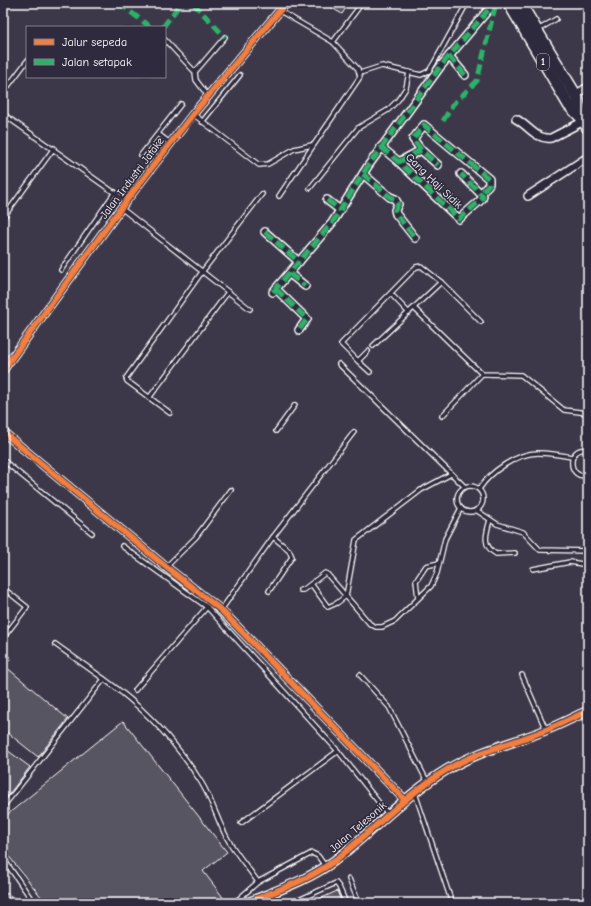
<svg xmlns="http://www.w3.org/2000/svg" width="591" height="906" viewBox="0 0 591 906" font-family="'Comic Neue',sans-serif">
<rect width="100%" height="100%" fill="#2f2a3d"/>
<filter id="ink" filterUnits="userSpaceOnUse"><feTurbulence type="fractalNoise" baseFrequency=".025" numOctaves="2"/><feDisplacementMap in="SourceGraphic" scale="8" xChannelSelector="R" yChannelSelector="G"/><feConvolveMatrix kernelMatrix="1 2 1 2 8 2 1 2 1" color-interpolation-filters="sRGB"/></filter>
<g filter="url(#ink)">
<path fill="#3c3749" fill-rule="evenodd" d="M 3,3 L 588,3 L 588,903 L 3,903 ZM 27,27 L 165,27 L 165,77 L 27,77 Z"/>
<g fill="#595564" stroke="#fff">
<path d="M 335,3 L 349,3 L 342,14 L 332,8 Z"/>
<path d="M 3,652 L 11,658 L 5,666 L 68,719 L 38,757 L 3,729 Z"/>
<path d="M 123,721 L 227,852 L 203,871 L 225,900 L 221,903 L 46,903 L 3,849 L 3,818 Z"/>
<path d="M 3,747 L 30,767 L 3,802 Z"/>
<path d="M 337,891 L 342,903 L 311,903 Z"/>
<path d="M 7,893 L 21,903 L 3,903 L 3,898 Z"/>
</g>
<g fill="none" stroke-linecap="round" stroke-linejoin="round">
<defs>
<g id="service">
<path d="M 280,11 L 333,42"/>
<path d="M 3,21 L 3,24"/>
<path d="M 538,30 L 556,19"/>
<path d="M 165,40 L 195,72 L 196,80 L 208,96"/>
<path d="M 195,72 L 225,37"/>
<path d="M 360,73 L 382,66 L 421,75 L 429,71 L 434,63 L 467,3"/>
<path d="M 3,93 L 27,61"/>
<path d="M 3,114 L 126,201"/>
<path d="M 193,114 L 259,165 L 268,164 L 294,149 L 312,145"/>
<path d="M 202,122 L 240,75"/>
<path d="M 158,134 L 171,144"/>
<path d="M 141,155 L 181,104"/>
<path d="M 310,188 L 358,128 L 388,110 L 398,100 L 406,88 L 409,72"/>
<path d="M 279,196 L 360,77 L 358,69 L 333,42 L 362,3"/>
<path d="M 121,208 L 250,309"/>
<path d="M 3,218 L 54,148"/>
<path d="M 61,270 L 115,192"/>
<path d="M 391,294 L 409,313"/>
<path d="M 414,308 L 482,374 L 521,375 L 564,410 L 588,413"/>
<path d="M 373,346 L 441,282 L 481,322"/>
<path d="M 368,351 L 358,361 L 370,372"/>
<path d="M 358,361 L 341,344 L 416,267 L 421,266 L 441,282"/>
<path d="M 339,364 L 465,487"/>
<path d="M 149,398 L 228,292"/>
<path d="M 170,413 L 127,381 L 126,378 L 202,272 L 262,194"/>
<path d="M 442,416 L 482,374"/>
<path d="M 276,431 L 295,405"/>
<path d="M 588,450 C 566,445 567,481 588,475"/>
<path d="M 3,460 L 92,533"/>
<circle cx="470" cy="499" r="13"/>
<path d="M 479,489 C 490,472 517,453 538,453 C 549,453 561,455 572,457"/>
<path d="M 476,510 L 497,524 L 523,532 L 540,550 L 588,551"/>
<path d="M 490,520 C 486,534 482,546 496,554 L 515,553"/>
<path d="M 122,546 L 207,607 L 338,751 L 388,814"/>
<path d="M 166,567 L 196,537 L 231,490"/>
<path d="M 533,569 L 570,562 L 588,565"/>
<path d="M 312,585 L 328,607 L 337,603 L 346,596 L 356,540 L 421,490 L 451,474"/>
<path d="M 3,588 L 27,607 L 3,638"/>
<path d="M 300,590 L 303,590 L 325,573 L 327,574 L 370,624 L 376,627 L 382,627 L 395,621 L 431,586 L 437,573 L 445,539 L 461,508"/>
<path d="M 269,591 L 292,557 L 289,550 L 273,537"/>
<path d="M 418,598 L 416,581 L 426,566 L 439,563"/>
<path d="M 221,610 L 273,537 L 354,432"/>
<path d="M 55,644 L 104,679"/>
<path d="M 360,675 L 389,707 L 428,783"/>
<path d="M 522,675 L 546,730"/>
<path d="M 135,690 L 207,607"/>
<path d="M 415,793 L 452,903"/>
<path d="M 3,807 L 104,679 C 142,706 176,742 201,782 C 213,801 218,824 230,843 C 238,856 249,869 258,882"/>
<path d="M 241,823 L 338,751"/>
<path d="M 3,858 L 34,903"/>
<path d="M 349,879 L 359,903"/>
<path d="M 234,903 L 258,882 L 312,853 L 318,856 L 325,866"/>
<path d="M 292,903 L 336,883 L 339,887 L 346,903"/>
</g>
<g id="minor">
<path d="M 449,56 L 465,75"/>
<path d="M 575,95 L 588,87"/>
<path d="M 516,119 C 529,126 536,140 551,138 L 584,121"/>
<path d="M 381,147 L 399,162 L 459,219 L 482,199 L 483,196 L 461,174"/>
<path d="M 421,150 L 413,139 L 424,125 L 489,179 L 489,184 L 481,194"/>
<path d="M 399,162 L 421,150 L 438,165"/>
<path d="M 363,174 L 390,197 L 395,199 L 398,204 L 395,210 L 396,214 L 415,238"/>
<path d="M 528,196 L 588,157"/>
<path d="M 327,200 L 340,210"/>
<path d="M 265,232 L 299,262"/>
<path d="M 290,274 L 305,286"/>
<path d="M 276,289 L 307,319 L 299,330"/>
<path d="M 273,292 L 332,223 L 368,166 L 440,67 L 494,3"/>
<path d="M 3,370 L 126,201 L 193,114 L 286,3"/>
<path d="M 3,432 L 166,567 L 221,610 L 405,800"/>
</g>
<path id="tertiary" d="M 247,903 C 277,890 307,881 334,861 C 373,831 406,794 448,769 C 478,751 514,743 546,730 C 561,724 574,717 588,711"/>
<g id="trunk">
<path d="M 509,3 L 569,105 L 582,118 L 588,128"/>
<path d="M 520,3 L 578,99 L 582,118"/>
</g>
</defs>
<use href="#service" stroke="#fff" stroke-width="6"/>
<use href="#minor" stroke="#fff" stroke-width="10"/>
<use href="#tertiary" stroke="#fff" stroke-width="11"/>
<use href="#trunk" stroke="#fff" stroke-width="14"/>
<use href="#service" stroke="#2f2a3d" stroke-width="3.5"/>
<use href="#minor" stroke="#2f2a3d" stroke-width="7"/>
<use href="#tertiary" stroke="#2f2a3d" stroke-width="8"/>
<use href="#trunk" stroke="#2f2a3d" stroke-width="11"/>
<g stroke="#2db169" stroke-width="5" stroke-dasharray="10 5" stroke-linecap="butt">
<path d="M 119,3 L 150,27"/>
<path d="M 193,3 L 225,37"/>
<path d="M 163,27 L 181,3"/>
<path d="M 449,56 L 465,75"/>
<path d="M 443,121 L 453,104 L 477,81 L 496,3"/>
<path d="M 381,147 L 399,162 L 459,219 L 482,199 L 483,196 L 461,174"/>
<path d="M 421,150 L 413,139 L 424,125 L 489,179 L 489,184 L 481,194"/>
<path d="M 399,162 L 421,150 L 438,165"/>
<path d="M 363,174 L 390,197 L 395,199 L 398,204 L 395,210 L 396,214 L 415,238"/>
<path d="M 327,200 L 340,210"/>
<path d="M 265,232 L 299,262"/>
<path d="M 290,274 L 305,286"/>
<path d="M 276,289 L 307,319 L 299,330"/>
<path d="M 273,292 L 332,223 L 368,166 L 440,67 L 494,3"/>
</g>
<defs>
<g id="cycleway">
<path d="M 3,370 L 126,201 L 193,114 L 286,3"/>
<path d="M 3,432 L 166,567 L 221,610 L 405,800"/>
<path d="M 247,903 C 277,890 307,881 334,861 C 373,831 406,794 448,769 C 478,751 514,743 546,730 C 561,724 574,717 588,711"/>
</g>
</defs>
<use href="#cycleway" stroke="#2f2a3d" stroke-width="8"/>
<use href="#cycleway" stroke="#f27e40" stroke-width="6"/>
</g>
</g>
<g text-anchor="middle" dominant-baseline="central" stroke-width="3.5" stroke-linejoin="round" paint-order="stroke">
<rect fill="#2f2a3d" stroke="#c1bfc5" stroke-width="1" x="537" y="54" width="12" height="16" rx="3"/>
<g font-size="10" font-weight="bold" fill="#fff">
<text x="543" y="62">1</text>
</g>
<g font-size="11" fill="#fff" stroke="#2f2a3d">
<text transform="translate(132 178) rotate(-53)">Jalan Industri Jatake</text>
<text transform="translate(434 181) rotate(44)">Gang Haji Sidik</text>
<text transform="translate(358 827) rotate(-41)">Jalan Telesonik</text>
</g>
</g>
<rect width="591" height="906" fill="none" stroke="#2f2a3d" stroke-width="16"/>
<rect x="8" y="8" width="575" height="890" fill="none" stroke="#fff" stroke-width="1.5" filter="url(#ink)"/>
<rect x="26" y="26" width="140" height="52" fill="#2f2a3d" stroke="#827f8b"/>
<rect x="34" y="39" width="20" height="6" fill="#f27e40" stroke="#827f8b"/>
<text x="62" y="46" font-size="12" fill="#ffffff">Jalur sepeda</text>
<rect x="34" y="59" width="20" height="6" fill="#2db169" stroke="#827f8b"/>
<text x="62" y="66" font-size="12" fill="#ffffff">Jalan setapak</text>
</svg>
